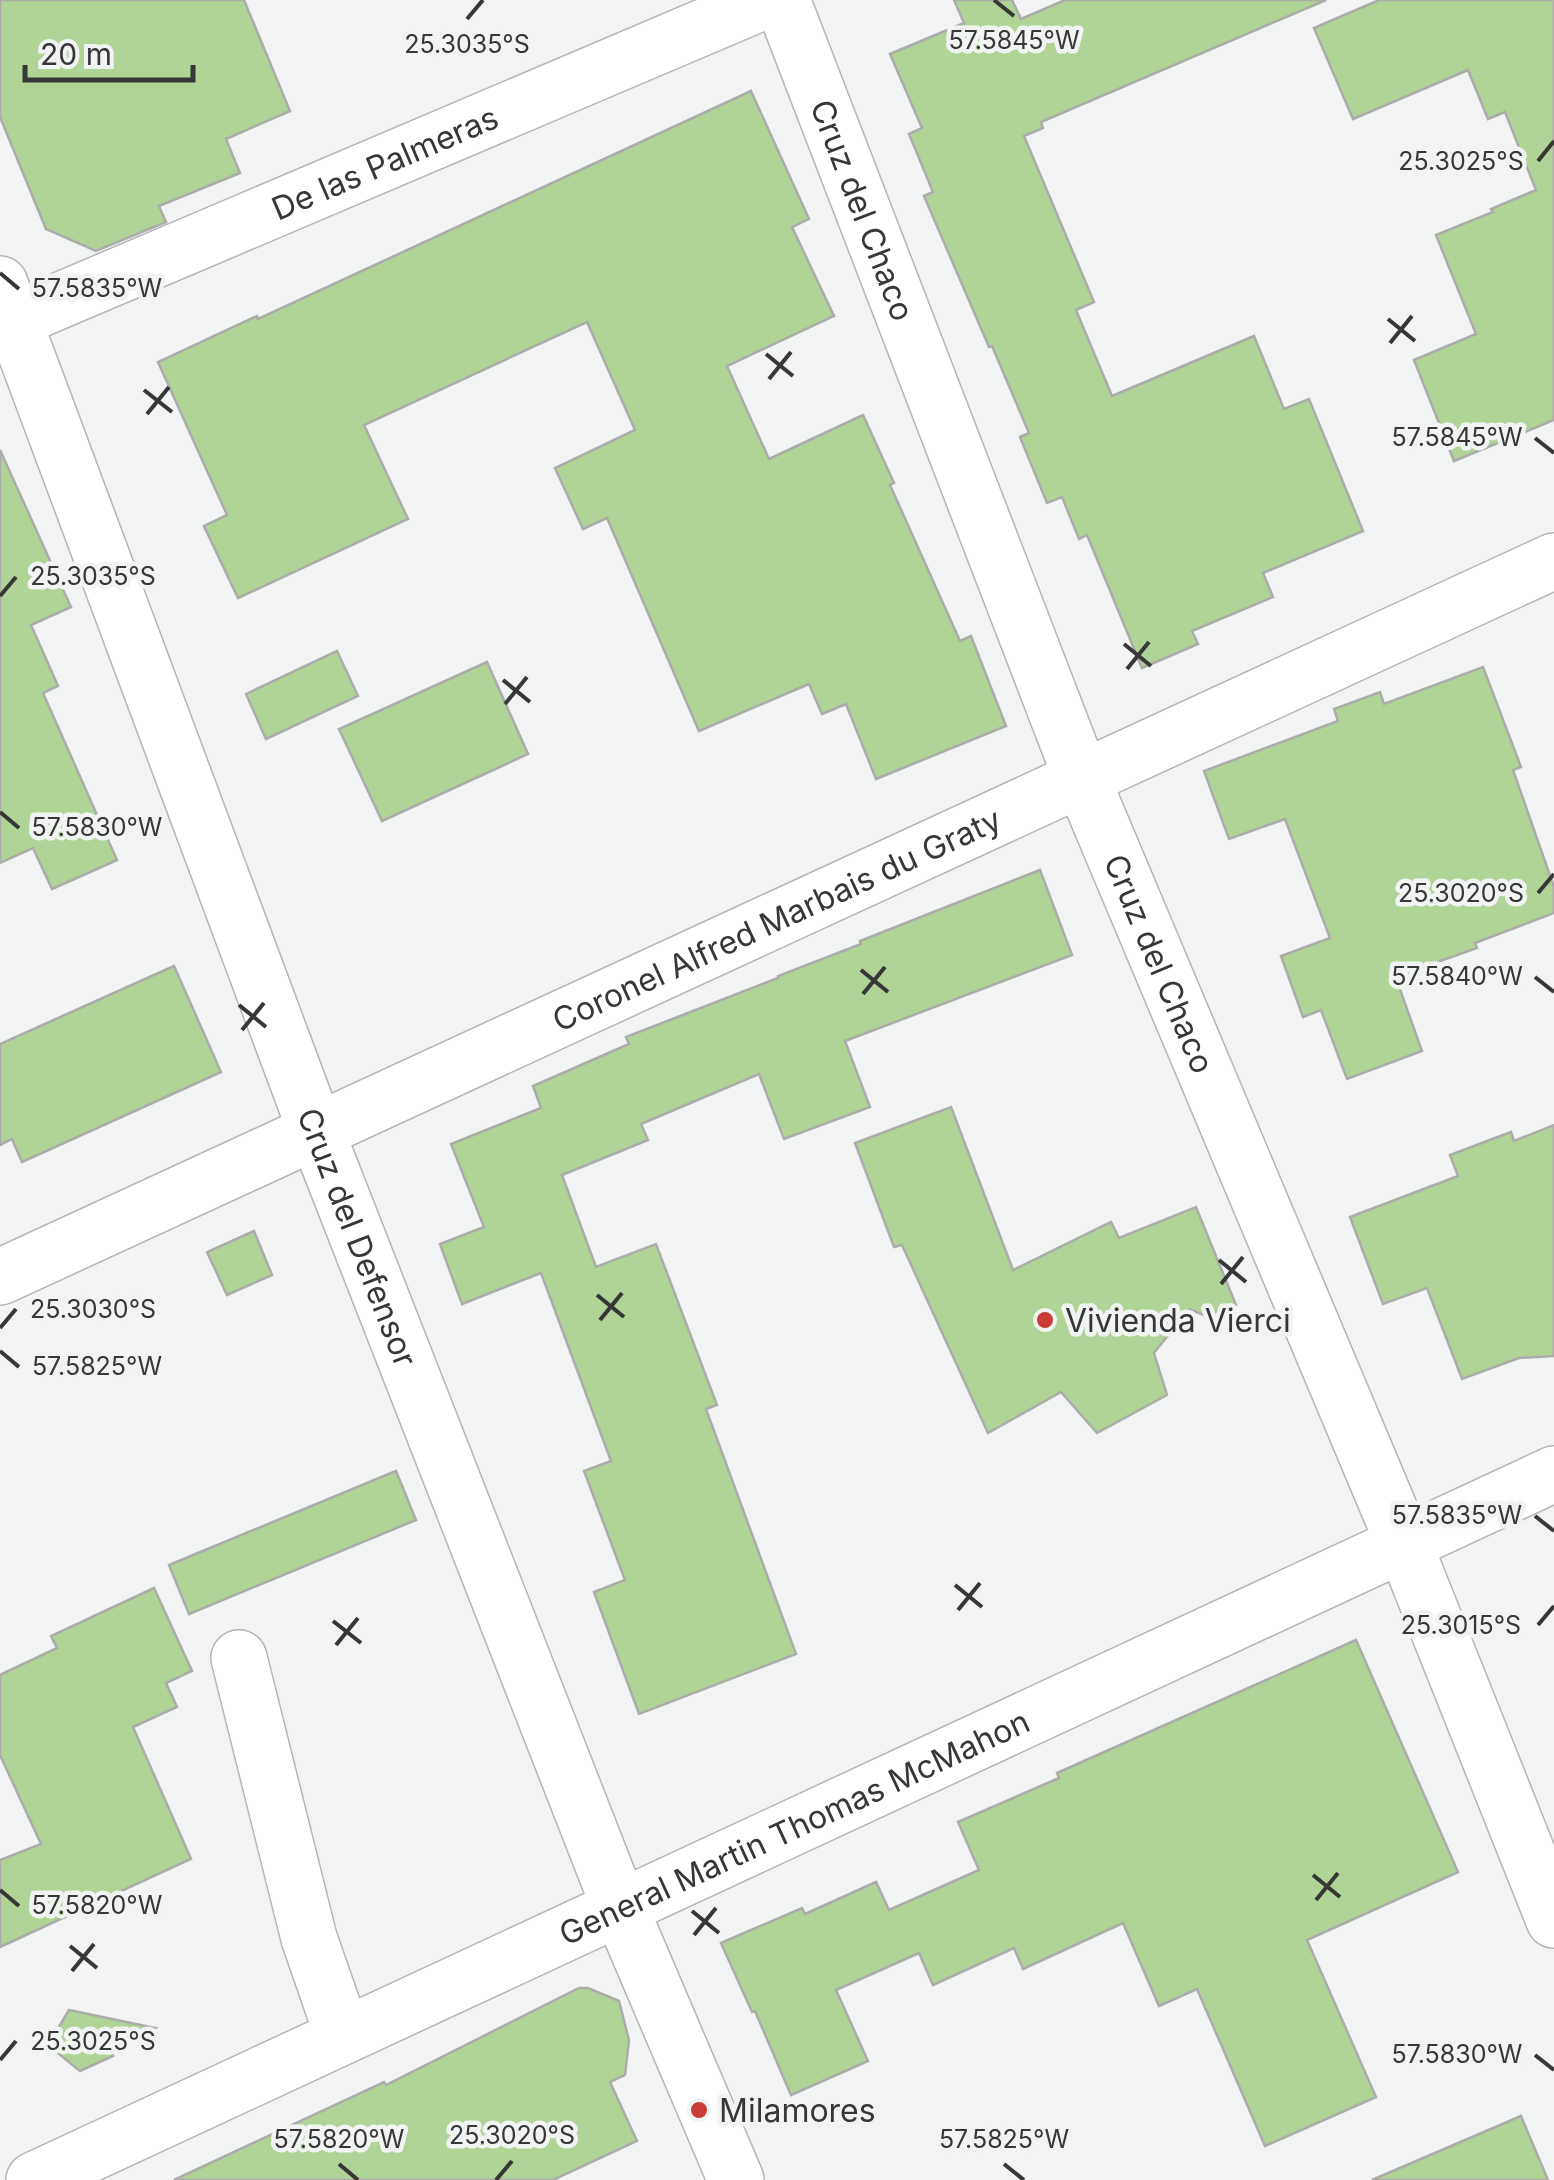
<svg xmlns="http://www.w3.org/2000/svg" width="1554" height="2180" viewBox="0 0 1554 2180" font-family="Inter,sans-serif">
<rect width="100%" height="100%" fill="#f1f4f2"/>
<g fill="#b0d396" stroke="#acadab" stroke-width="2.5">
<path d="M 0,0 L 244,0 L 290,111 L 226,139 L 240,173 L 159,206 L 166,222 L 96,251 L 46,229 L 0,117 Z"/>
<path d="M 954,0 L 1012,0 L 1021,19 L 1065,0 L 1326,0 L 1041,122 L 1043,128 L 1024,136 L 1094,302 L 1076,310 L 1112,396 L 1254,336 L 1284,409 L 1309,399 L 1363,531 L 1263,573 L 1273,597 L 1192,631 L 1198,644 L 1142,668 L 1087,535 L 1079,539 L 1062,497 L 1047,503 L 1020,437 L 1029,433 L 992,346 L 989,347 L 924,196 L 933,192 L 909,134 L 922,128 L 890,54 L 964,23 Z"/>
<path d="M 1379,0 L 1554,0 L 1554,420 L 1454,461 L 1414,360 L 1476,334 L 1436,235 L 1493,212 L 1491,209 L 1536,190 L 1505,112 L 1488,119 L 1468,70 L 1353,119 L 1314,28 Z"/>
<path d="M 751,91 L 809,219 L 792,227 L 834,316 L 727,366 L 769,459 L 863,415 L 894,483 L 890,485 L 960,641 L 971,636 L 1006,726 L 876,779 L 846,704 L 822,714 L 809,684 L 699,731 L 607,518 L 583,529 L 555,468 L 635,430 L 587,322 L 364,425 L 408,519 L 238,598 L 204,526 L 227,515 L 158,362 L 257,316 L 258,319 Z"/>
<path d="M 0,450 L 71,607 L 31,625 L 58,686 L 43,693 L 117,860 L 52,889 L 33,848 L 0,863 Z"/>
<path d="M 337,651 L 358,696 L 266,739 L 246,694 Z"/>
<path d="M 487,662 L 528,754 L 382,821 L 339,729 Z"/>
<path d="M 1483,667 L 1521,767 L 1513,770 L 1554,887 L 1554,913 L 1475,943 L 1477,948 L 1429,965 L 1430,968 L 1397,981 L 1422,1051 L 1347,1079 L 1321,1010 L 1303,1017 L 1281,956 L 1330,938 L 1285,819 L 1229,839 L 1204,771 L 1338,721 L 1334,709 L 1380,692 L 1384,704 Z"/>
<path d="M 1040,870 L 1072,955 L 845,1041 L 870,1107 L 784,1139 L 759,1074 L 641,1124 L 648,1140 L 562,1175 L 596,1267 L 656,1244 L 717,1405 L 706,1409 L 796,1654 L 639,1714 L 594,1592 L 625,1580 L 584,1471 L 611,1461 L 541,1273 L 462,1304 L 440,1244 L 484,1227 L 451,1144 L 541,1108 L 533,1086 L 629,1044 L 626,1037 L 778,978 L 778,976 L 861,944 L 860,941 Z"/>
<path d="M 174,966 L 221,1072 L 22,1162 L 12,1139 L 0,1145 L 0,1044 Z"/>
<path d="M 951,1107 L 1013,1270 L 1111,1222 L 1119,1238 L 1196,1207 L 1236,1305 L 1206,1316 L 1189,1309 L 1154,1353 L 1167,1395 L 1097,1433 L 1061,1392 L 988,1433 L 902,1245 L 894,1247 L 855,1143 Z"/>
<path d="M 1554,1125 L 1554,1356 L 1519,1358 L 1462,1379 L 1427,1288 L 1383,1304 L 1350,1217 L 1458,1176 L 1450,1155 L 1511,1132 L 1514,1141 Z"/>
<path d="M 254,1231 L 272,1275 L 227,1295 L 207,1252 Z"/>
<path d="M 396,1471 L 416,1520 L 189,1614 L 169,1565 Z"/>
<path d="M 154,1588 L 192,1671 L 166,1683 L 177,1707 L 133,1727 L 191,1859 L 0,1947 L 0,1860 L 41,1844 L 0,1755 L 0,1675 L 57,1648 L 51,1636 Z"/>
<path d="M 1356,1640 L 1458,1872 L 1307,1940 L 1376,2097 L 1265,2146 L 1197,1989 L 1159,2006 L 1123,1923 L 1023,1969 L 1014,1948 L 933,1985 L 919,1953 L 836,1990 L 868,2061 L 791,2095 L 755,2011 L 752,2012 L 721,1943 L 802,1908 L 805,1914 L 876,1882 L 889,1910 L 979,1870 L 958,1822 L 1059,1778 L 1057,1773 Z"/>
<path d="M 579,1988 L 588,1988 L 619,2001 L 629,2040 L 625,2075 L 610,2082 L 637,2141 L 553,2180 L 174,2180 L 384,2082 L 386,2085 Z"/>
<path d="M 69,2010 L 155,2028 L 112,2049 L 113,2056 L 80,2071 L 48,2045 Z"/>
<path d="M 1521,2116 L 1548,2180 L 1372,2180 Z"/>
</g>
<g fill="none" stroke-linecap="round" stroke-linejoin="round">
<defs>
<g id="minor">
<path id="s1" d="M 782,0 L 1082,779 L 1404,1544 L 1554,1920"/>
<path id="s2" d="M 0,284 L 316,1131 L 620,1908 L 736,2180"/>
<path id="s3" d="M 0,1277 L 1554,561"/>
<path d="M 239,1658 L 309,1938 L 343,2036"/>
<path id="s4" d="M 34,2180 L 1554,1474"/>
</g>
<g id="major">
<path id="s5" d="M 0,326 L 767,0"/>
</g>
</defs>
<use href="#minor" stroke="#b3b6b4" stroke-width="58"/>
<use href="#major" stroke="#b3b6b4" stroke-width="58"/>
<use href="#minor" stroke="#fff" stroke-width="55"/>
<use href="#major" stroke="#fff" stroke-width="55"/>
</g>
<path fill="none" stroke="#363736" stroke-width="4" d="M 994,0 L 1014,16M 467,19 L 483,0M 1538,161 L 1554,141M 0,273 L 19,289M 1388,319 L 1415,341M 1390,343 L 1412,316M 766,354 L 793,376M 769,379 L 791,352M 144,390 L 172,412M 147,414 L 169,387M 1535,438 L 1554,453M 0,596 L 16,577M 1124,644 L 1151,666M 1127,669 L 1149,642M 503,680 L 530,702M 505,704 L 527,677M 0,812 L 19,828M 1538,893 L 1554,874M 861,970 L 888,992M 1535,977 L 1554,992M 863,994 L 885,967M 239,1005 L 266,1027M 242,1030 L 264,1003M 1219,1260 L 1246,1282M 1221,1284 L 1243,1257M 597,1295 L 624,1317M 600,1320 L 622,1293M 0,1328 L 16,1309M 0,1351 L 19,1367M 1535,1516 L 1554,1531M 955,1585 L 982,1607M 958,1610 L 980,1583M 333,1621 L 361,1643M 1538,1625 L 1554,1606M 336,1645 L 358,1618M 1313,1875 L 1340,1897M 0,1890 L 19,1906M 1316,1900 L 1338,1873M 692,1911 L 719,1933M 694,1935 L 716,1908M 70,1946 L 97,1968M 72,1971 L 94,1944M 1535,2055 L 1554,2070M 0,2060 L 16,2041M 339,2164 L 358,2180M 1004,2164 L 1024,2180M 496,2180 L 512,2161"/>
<g fill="#ca3c37" stroke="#f1f4f2" stroke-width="4">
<circle cx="1045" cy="1320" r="10"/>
<circle cx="699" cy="2110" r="10"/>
</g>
<g text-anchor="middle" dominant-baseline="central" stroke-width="9" stroke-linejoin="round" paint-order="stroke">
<g font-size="32" fill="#363736" stroke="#f1f4f2">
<text stroke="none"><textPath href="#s5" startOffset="418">De las Palmeras</textPath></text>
<text stroke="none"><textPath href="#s1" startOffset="225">Cruz del Chaco</textPath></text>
<text stroke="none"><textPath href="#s3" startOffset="855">Coronel Alfred Marbais du Graty</textPath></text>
<text stroke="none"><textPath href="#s1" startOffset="1035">Cruz del Chaco</textPath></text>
<text stroke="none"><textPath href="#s2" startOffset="1018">Cruz del Defensor</textPath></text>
<text stroke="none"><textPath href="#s4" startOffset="838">General Martin Thomas McMahon</textPath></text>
</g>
<g font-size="32" fill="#363736" stroke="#f1f4f2" text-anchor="start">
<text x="1065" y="1320">Vivienda Vierci</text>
<text x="719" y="2110">Milamores</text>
</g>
</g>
<g font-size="25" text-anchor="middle" fill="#363736" stroke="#f1f4f2" stroke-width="9" stroke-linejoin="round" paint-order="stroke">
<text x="1014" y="49">57.5845°W</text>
<text x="467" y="53">25.3035°S</text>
<text x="1461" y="170">25.3025°S</text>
<text x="97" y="297">57.5835°W</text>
<text x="1457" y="446">57.5845°W</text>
<text x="93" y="585">25.3035°S</text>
<text x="97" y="836">57.5830°W</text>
<text x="1461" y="902">25.3020°S</text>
<text x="1457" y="985">57.5840°W</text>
<text x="93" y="1318">25.3030°S</text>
<text x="97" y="1375">57.5825°W</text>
<text x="1457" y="1524">57.5835°W</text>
<text x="1461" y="1634">25.3015°S</text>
<text x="97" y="1914">57.5820°W</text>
<text x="93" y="2050">25.3025°S</text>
<text x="1457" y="2063">57.5830°W</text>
<text x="512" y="2144">25.3020°S</text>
<text x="339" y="2148">57.5820°W</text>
<text x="1004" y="2148">57.5825°W</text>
</g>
<path d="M25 65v15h168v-15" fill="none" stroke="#363736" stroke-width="5"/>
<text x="40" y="65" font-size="30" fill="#363736" stroke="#f1f4f2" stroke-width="8" paint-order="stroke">20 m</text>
</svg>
